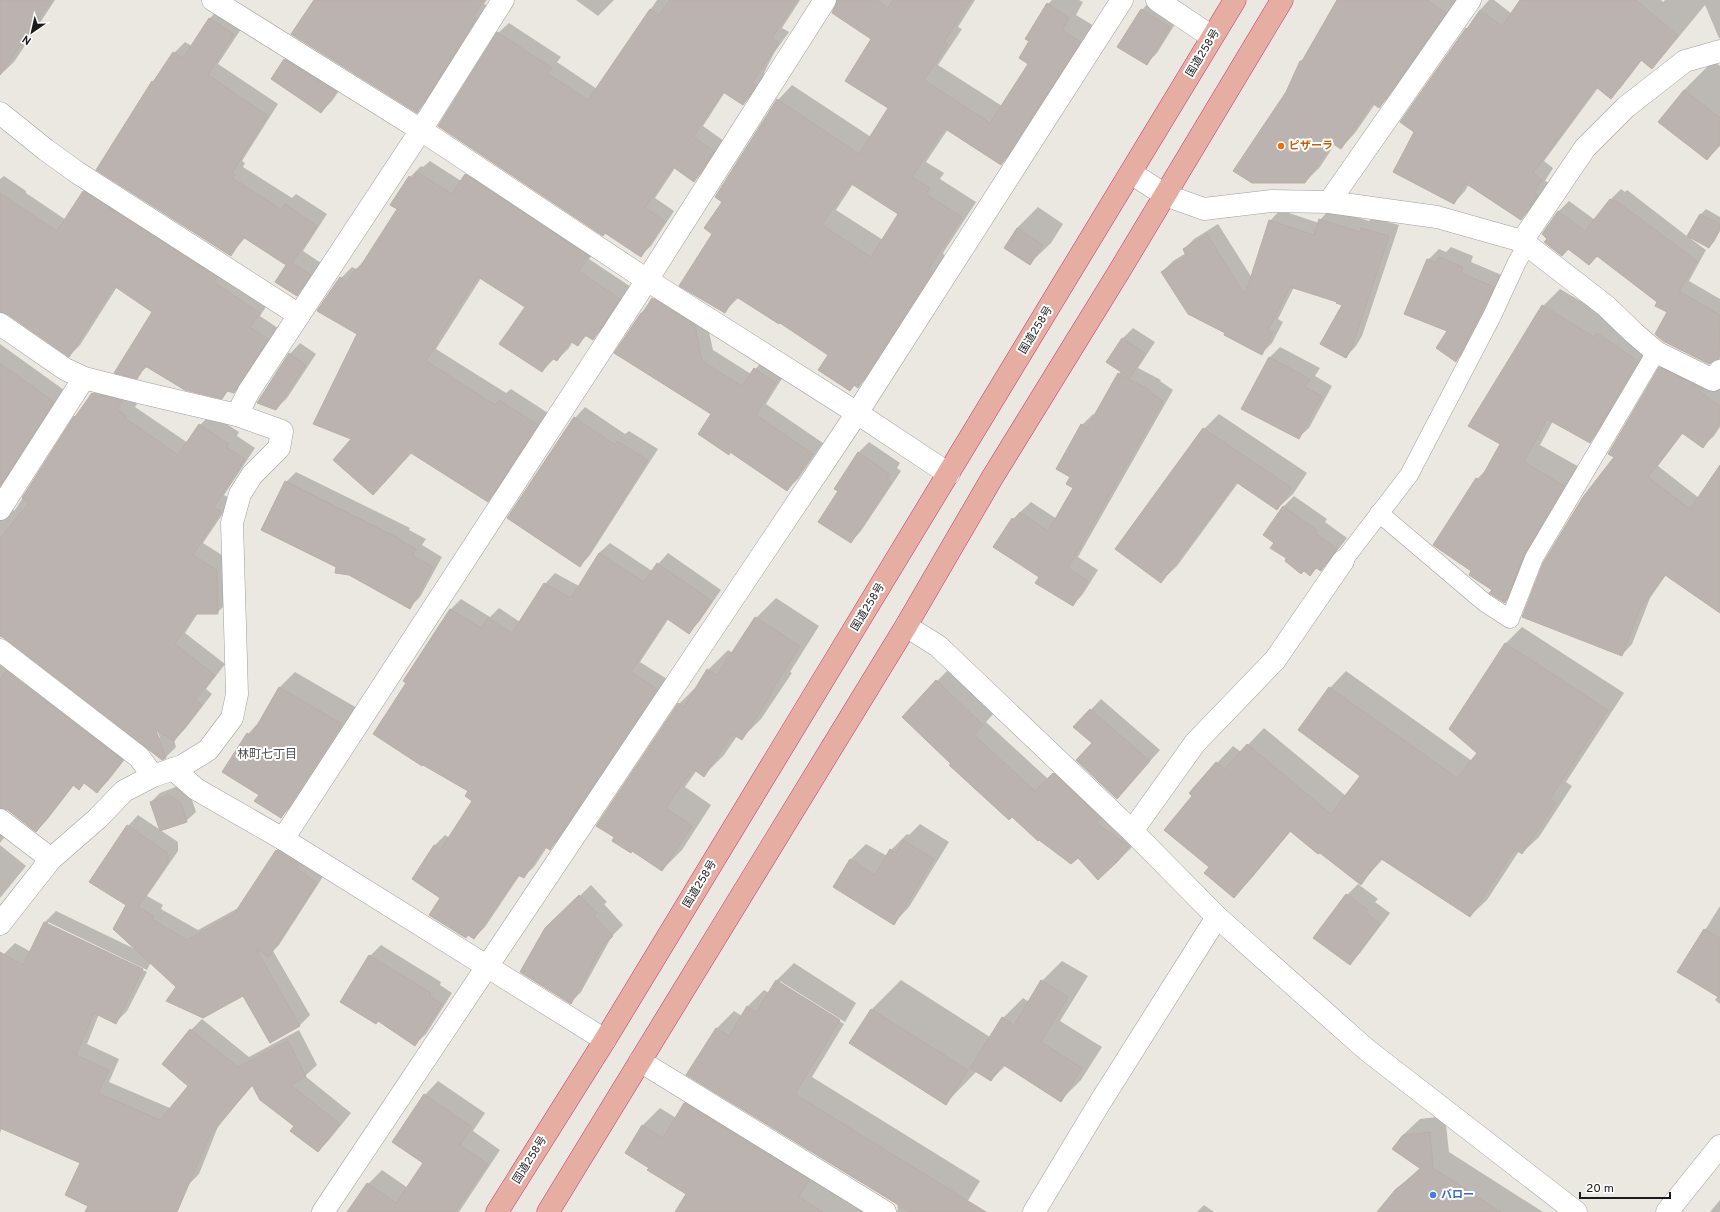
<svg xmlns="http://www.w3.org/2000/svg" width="1720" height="1212" viewBox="0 0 1720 1212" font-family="Overpass,'Noto Sans JP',sans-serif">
<rect width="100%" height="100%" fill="#ebe8e2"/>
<g fill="#0003" fill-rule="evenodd">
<path d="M 0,0 L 55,0 L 14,62 L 0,75 Z"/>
<path d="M 315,0 L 487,0 L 484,4 L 488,6 L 429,99 L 417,112 Z"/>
<path d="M 576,0 L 614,0 L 598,16 Z"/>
<path d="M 657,0 L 800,0 L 782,28 L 789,32 L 774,53 L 764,73 L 766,74 L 754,93 L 743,104 L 725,92 L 703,126 L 724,141 L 705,170 L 694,181 L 675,168 L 655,198 L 674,211 L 651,246 L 640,256 L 498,33 L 509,23 L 561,57 L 557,62 L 597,89 Z"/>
<path d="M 847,0 L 975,0 L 958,27 L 962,29 L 938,65 L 1002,106 L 1030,64 L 1030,41 L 1048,4 L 1052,0 L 1079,0 L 1083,2 L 1076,15 L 1094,26 L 1016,149 L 1001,164 L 948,129 L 926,162 L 944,173 L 940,179 L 976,202 L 943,253 L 946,258 L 873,372 L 858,386 L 856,384 L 850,390 L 829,355 L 780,322 L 739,297 L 724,312 L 714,233 L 723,201 L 778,100 L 792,85 L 871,137 L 889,108 L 873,38 ZM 853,184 L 900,214 L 883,240 L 836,210 Z"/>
<path d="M 1151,0 L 1180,16 L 1157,53 L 1146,64 L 1142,10 Z"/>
<path d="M 1338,0 L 1457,0 L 1394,92 L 1379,107 L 1375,104 L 1355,133 L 1341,148 L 1335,144 L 1320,167 L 1305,182 L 1287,92 L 1301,61 L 1305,57 Z"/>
<path d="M 1489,0 L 1494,0 L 1512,14 L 1521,0 L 1661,0 L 1663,2 L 1665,0 L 1720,0 L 1720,38 L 1719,38 L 1705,5 L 1663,56 L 1651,67 L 1642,60 L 1622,86 L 1611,98 L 1598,88 L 1544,161 L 1553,168 L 1545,181 L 1549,183 L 1533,207 L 1521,219 L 1469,184 L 1465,191 L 1454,203 L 1415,132 L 1401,122 L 1480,10 Z"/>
<path d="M 221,7 L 245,23 L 218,64 L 278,104 L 242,161 L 245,163 L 243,167 L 292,198 L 296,194 L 327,214 L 303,251 L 321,263 L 308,283 L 297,294 L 287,265 L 246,237 L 230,255 L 153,82 L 159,76 L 174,53 L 185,42 L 192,46 L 210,18 Z"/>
<path d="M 295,49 L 346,81 L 332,101 L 321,112 L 285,60 Z"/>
<path d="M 1713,61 L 1720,66 L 1720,146 L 1707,159 L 1684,90 Z"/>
<path d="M 430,161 L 461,181 L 477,163 L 600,245 L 589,259 L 631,287 L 604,327 L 593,339 L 587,335 L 578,345 L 573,341 L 569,348 L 557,360 L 555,358 L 542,371 L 526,306 L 481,278 L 436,349 L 506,393 L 511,389 L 548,413 L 499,489 L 488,500 L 411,452 L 373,494 L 353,439 L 359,333 L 341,278 L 352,267 L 356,269 L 366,259 L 398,209 L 410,177 L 421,166 L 423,167 Z"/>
<path d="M 4,176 L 26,191 L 26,193 L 66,220 L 84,192 L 94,181 L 269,302 L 260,316 L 278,328 L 244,382 L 234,392 L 229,390 L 222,398 L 148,366 L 136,377 L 154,311 L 117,287 L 80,345 L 69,356 L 8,313 L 0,311 L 0,179 Z"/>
<path d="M 1621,189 L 1625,192 L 1627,190 L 1688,237 L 1701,214 L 1706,209 L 1720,217 L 1720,231 L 1714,242 L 1709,247 L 1692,238 L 1691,239 L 1706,250 L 1689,281 L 1720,299 L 1720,358 L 1715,358 L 1659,302 L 1598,255 L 1589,264 L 1569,249 L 1562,255 L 1543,234 L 1559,211 L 1569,201 L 1595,220 L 1611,199 Z"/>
<path d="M 1038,207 L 1063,224 L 1051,243 L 1030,263 L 1005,248 L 1017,228 Z"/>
<path d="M 1330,209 L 1369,221 L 1373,218 L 1399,225 L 1362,336 L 1356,346 L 1346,357 L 1343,304 L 1338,301 L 1294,287 L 1278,319 L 1283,322 L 1272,343 L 1261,354 L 1227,332 L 1162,272 L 1173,261 L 1186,253 L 1184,249 L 1194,239 L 1218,224 L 1252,278 L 1270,221 L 1280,210 L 1319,223 L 1320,220 Z"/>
<path d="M 1451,247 L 1473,256 L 1471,262 L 1504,276 L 1466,350 L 1456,361 L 1428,260 L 1439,249 L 1446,252 Z"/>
<path d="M 664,288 L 705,314 L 713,350 L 751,374 L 765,358 L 786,372 L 766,404 L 823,443 L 798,479 L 787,490 L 731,451 L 728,454 L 712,414 L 615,353 L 641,313 Z"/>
<path d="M 1560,289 L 1655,344 L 1607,425 L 1590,442 L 1553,421 L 1540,445 L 1581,468 L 1522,585 L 1505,602 L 1473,570 L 1477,479 L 1488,468 L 1501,443 L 1543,306 Z"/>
<path d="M 1133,328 L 1155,342 L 1138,368 L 1161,380 L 1160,381 L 1173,390 L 1078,557 L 1098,570 L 1083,594 L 1073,605 L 1041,577 L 994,546 L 1013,519 L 1031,502 L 1057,519 L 1075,488 L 1072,477 L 1082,425 L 1093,414 L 1095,416 L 1121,371 L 1122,339 Z"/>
<path d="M 300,343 L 316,354 L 287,398 L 276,409 L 290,354 Z"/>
<path d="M 0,344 L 64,390 L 0,491 Z"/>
<path d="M 1280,347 L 1320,368 L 1315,376 L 1332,386 L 1309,428 L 1298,438 L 1270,357 Z"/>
<path d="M 1670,358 L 1720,381 L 1720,427 L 1714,436 L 1703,446 L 1683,433 L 1658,466 L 1699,498 L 1720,467 L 1720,611 L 1666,575 L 1650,598 L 1632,644 L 1622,655 L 1615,457 L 1660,368 Z"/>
<path d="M 104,382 L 137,404 L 135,407 L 188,443 L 200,425 L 211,414 L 239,432 L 237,436 L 255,448 L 224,495 L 232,500 L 203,543 L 228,559 L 228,602 L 217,613 L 198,613 L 185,633 L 225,664 L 206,689 L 212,694 L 185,729 L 174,740 L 176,747 L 165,758 L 8,639 L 0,637 L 0,504 L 11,511 L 15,510 L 75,417 L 93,394 ZM 155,724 L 160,738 L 158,738 L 154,725 Z"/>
<path d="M 585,407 L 625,434 L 629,431 L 658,449 L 590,555 L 580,566 L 575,418 Z"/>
<path d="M 1219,414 L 1307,473 L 1293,494 L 1277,509 L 1238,483 L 1177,566 L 1161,581 L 1204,429 Z"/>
<path d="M 869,442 L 900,463 L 897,468 L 901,471 L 861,531 L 851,542 L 839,491 L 858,453 Z"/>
<path d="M 296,472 L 410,528 L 409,530 L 426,539 L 422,545 L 442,557 L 420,597 L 410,607 L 337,566 L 286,482 Z"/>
<path d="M 1294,496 L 1327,519 L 1325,522 L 1347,538 L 1331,559 L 1321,570 L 1317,567 L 1310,575 L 1288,558 L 1275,542 L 1264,535 L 1284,506 Z"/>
<path d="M 610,543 L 652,571 L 668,553 L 721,590 L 699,622 L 689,632 L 669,618 L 640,662 L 667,679 L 560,838 L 550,849 L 547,847 L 534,867 L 523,877 L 520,875 L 485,927 L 474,938 L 441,898 L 413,878 L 435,845 L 445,835 L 450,838 L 474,801 L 407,683 L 405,681 L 451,609 L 461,599 L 490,617 L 499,608 L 520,622 L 545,584 L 555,573 L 579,586 L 599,553 Z"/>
<path d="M 776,598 L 819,626 L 790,672 L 792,673 L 761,719 L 741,739 L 737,736 L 724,755 L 704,775 L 697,770 L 685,787 L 711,805 L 682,850 L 662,870 L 598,825 L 679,704 L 700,683 L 708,670 L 728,650 L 733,653 L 756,618 Z"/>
<path d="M 1522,627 L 1624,693 L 1566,782 L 1572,786 L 1539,837 L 1522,853 L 1519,851 L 1487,900 L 1470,916 L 1383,859 L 1361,883 L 1291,831 L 1250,880 L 1234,896 L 1210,867 L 1193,796 L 1217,763 L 1233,746 L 1241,752 L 1264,728 L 1346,796 L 1361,776 L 1299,730 L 1330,688 L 1346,671 L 1472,761 L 1479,752 L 1450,728 L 1506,643 Z"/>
<path d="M 0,645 L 133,749 L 108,781 L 97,792 L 85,782 L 79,788 L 74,785 L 47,820 L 36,831 L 8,809 L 0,807 Z"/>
<path d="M 949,669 L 995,712 L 986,722 L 1048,779 L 1066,761 L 1140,833 L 1131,848 L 1118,861 L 1078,856 L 952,764 L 937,681 Z"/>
<path d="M 295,672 L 357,708 L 297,801 L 281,817 L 260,795 L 248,734 L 260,721 L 279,688 Z"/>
<path d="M 1101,699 L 1160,750 L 1117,798 L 1093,743 L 1075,727 Z"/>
<path d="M 178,786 L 190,794 L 196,812 L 186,821 L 151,802 L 160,793 Z"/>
<path d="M 0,815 L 13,826 L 0,843 Z"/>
<path d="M 138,815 L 178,842 L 178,851 L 147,896 L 163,905 L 161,909 L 198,930 L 240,907 L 277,850 L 287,840 L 326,872 L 279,945 L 273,951 L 310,1015 L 300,1025 L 271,1042 L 243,995 L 178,987 L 151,962 L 147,970 L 48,922 L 48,925 L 147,972 L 127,1011 L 116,1022 L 99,1014 L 87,1044 L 119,1059 L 109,1082 L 170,1108 L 189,1086 L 191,1030 L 202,1019 L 249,1057 L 299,1030 L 317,1065 L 305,1076 L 351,1113 L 329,1140 L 318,1151 L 253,1085 L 219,1124 L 199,1174 L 188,1185 L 176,1212 L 86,1212 L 89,1205 L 81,1163 L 2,1128 L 0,1133 L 0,961 L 4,954 L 15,943 L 31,952 L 45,922 L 56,911 L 137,950 L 127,905 L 90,881 L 128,826 Z"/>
<path d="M 920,824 L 949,842 L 909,907 L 894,923 L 850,860 L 866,844 L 887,856 L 891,850 L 907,834 L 909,835 Z"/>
<path d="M 0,845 L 26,866 L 0,898 Z"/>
<path d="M 1358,884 L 1378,899 L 1375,902 L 1390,913 L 1360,953 L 1350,964 L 1347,895 Z"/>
<path d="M 591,885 L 607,902 L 604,904 L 623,925 L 612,936 L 581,992 L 570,1003 L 555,920 Z"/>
<path d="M 1720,906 L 1720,1004 L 1715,1000 L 1718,996 L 1679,972 Z"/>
<path d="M 381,945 L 441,982 L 440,985 L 452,993 L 426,1034 L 415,1044 L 370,956 Z"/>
<path d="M 1062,961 L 1088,976 L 1060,1021 L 1102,1047 L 1081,1080 L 1061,1100 L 1005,1066 L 991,1080 L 977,1071 L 945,1104 L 872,1009 L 901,980 L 990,1037 L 1003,1018 L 1023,998 L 1029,1002 L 1042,981 Z"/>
<path d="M 794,963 L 856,1003 L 845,1022 L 780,981 L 780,983 L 844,1024 L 812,1077 L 980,1181 L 961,1212 L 896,1212 L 898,1210 L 897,1203 L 688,1074 L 717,1028 L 734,1011 L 742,1016 L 747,1007 L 764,990 L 769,993 L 777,980 Z"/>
<path d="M 438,1081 L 485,1113 L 473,1131 L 500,1150 L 459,1212 L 349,1212 L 368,1184 L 382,1170 L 408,1188 L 425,1163 L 425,1095 Z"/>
<path d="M 701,1086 L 867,1212 L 676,1212 L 687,1194 L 626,1152 L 643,1125 L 660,1108 L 676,1118 L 684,1103 Z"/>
<path d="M 1445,1116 L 1449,1152 L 1543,1212 L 1381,1212 L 1396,1190 L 1421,1167 L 1403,1135 L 1420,1119 Z"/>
<path d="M 1720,1200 L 1720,1212 L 1710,1212 Z"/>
<path d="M 1204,1205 L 1214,1212 L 1197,1212 Z"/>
</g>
<g fill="#bbb3af" stroke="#bbaea6" fill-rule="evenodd">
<path d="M 0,0 L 51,0 L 0,75 Z"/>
<path d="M 314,0 L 484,0 L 473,17 L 476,19 L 417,113 L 291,34 Z"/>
<path d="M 670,0 L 797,0 L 772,38 L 779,43 L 752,83 L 756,85 L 743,105 L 723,92 L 693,137 L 714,151 L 694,182 L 673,167 L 645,208 L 665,221 L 641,257 L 605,233 L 603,236 L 438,126 L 497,32 L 552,68 L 547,73 L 588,100 L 650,9 L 659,15 Z"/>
<path d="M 837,0 L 877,0 L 888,8 L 893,0 L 971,0 L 944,42 L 948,44 L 924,80 L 990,123 L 1028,64 L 1019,58 L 1029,41 L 1025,39 L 1047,3 L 1069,18 L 1062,30 L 1081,42 L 1001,165 L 944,128 L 912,177 L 930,188 L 926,194 L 962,217 L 929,268 L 931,274 L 858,388 L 854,385 L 850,391 L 818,370 L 828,355 L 780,323 L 779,324 L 735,296 L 725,313 L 679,286 L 712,234 L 704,228 L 722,202 L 715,197 L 777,99 L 859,154 L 888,108 L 845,81 L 871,39 L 832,13 ZM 850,183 L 898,214 L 871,257 L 822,225 Z"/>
<path d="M 1337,0 L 1427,0 L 1446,13 L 1379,108 L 1372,103 L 1341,149 L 1332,143 L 1305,183 L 1252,183 L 1233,171 L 1286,92 L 1300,61 L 1302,61 Z"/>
<path d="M 1520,0 L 1636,0 L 1678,36 L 1652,69 L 1641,60 L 1611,99 L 1596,87 L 1533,173 L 1542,180 L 1534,193 L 1538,195 L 1521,220 L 1465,183 L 1454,204 L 1393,172 L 1414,132 L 1400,122 L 1466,28 L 1467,29 L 1480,10 L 1502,26 Z"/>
<path d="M 1141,9 L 1170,27 L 1147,65 L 1117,47 Z"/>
<path d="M 209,18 L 234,34 L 208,75 L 268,116 L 232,173 L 235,174 L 232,178 L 281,209 L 285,204 L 317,226 L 292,263 L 311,275 L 297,296 L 275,282 L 286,265 L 243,237 L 231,256 L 96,170 L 152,81 L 153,82 L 173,52 L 183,58 Z"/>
<path d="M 284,59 L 336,92 L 321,113 L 271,79 Z"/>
<path d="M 1684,90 L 1720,118 L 1720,144 L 1707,160 L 1658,122 Z"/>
<path d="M 417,172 L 452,194 L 465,174 L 589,256 L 579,271 L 620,299 L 593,340 L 585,335 L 578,346 L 570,341 L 557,361 L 552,358 L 542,372 L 499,344 L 525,307 L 478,277 L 438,339 L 439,340 L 426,361 L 495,405 L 499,400 L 538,425 L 488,502 L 411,453 L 373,495 L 333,460 L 351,439 L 313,424 L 357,334 L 317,311 L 318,309 L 340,277 L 347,282 L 356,269 L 358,270 L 397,209 L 390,205 L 409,176 L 413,179 Z"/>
<path d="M 83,191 L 217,277 L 214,282 L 260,313 L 250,327 L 268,339 L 234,393 L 227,391 L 222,399 L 185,390 L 145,366 L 137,379 L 114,373 L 152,312 L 114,286 L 69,357 L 7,314 L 0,312 L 0,193 L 57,231 Z"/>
<path d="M 1610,199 L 1614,202 L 1615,200 L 1697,261 L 1679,291 L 1720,315 L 1719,359 L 1715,360 L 1709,364 L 1663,341 L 1655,334 L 1667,312 L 1655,306 L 1657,302 L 1597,256 L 1589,265 L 1568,249 L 1562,256 L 1544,242 L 1547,239 L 1542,234 L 1558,211 L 1585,231 Z"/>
<path d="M 1700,214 L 1720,224 L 1720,229 L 1709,248 L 1687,236 Z"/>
<path d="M 1319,219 L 1360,232 L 1361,228 L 1389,236 L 1352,347 L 1346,358 L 1320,344 L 1342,305 L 1336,303 L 1337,302 L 1290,287 L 1268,330 L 1273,332 L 1262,355 L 1224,335 L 1225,333 L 1188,314 L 1161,272 L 1186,256 L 1183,249 L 1207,234 L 1245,295 L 1269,220 L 1314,235 Z"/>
<path d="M 1017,228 L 1043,245 L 1030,265 L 1004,248 Z"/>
<path d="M 1439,257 L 1463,267 L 1461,273 L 1494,287 L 1456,362 L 1436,348 L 1447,331 L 1404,314 L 1427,259 L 1436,263 Z"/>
<path d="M 652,298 L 695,325 L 702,361 L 742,386 L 754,368 L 776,383 L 756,415 L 813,454 L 787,491 L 730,452 L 729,455 L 698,434 L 711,414 L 614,353 L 641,313 L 642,314 Z"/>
<path d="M 1542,305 L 1594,337 L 1597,333 L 1638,361 L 1590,443 L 1547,419 L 1524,462 L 1564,486 L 1525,553 L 1505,603 L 1489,593 L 1492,590 L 1469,575 L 1471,571 L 1433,545 L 1476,478 L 1480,480 L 1500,444 L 1468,426 Z"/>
<path d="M 1122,338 L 1145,353 L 1130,378 L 1106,362 Z"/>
<path d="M 289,353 L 306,365 L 276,410 L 257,403 Z"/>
<path d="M 1269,357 L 1310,379 L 1305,387 L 1322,396 L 1299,439 L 1241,409 Z"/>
<path d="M 0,363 L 54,402 L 1,485 L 0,484 Z"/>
<path d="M 1659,367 L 1702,388 L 1700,392 L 1720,406 L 1720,423 L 1703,448 L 1682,433 L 1648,477 L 1690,509 L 1720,465 L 1720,613 L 1665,575 L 1640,609 L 1622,656 L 1522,617 L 1543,563 L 1583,497 L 1614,457 L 1608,454 Z"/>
<path d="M 1118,373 L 1151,391 L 1150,392 L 1163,401 L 1068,568 L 1088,581 L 1073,606 L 1035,583 L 1039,577 L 993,547 L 1012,518 L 1014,520 L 1020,512 L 1048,531 L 1073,488 L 1066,484 L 1070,477 L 1056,469 L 1081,424 L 1087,428 Z"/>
<path d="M 92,393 L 99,397 L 100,395 L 122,401 L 117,409 L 127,416 L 125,418 L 178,455 L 199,424 L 229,444 L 226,447 L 245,459 L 214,507 L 221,511 L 193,555 L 217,570 L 218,614 L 194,614 L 175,644 L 215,675 L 195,700 L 202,705 L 174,741 L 156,730 L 166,758 L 162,760 L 0,635 L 0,538 L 29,503 L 22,498 L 74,416 L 75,417 Z"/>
<path d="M 574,417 L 615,445 L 617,441 L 648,460 L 580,567 L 507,518 Z"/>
<path d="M 1203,428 L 1292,488 L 1277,510 L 1236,482 L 1161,583 L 1115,549 Z"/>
<path d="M 858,452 L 890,474 L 887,479 L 891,482 L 851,543 L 818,522 L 838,491 L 834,489 Z"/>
<path d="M 285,481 L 400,539 L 400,540 L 416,549 L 413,556 L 433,567 L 410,609 L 349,575 L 335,573 L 336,567 L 261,530 Z"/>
<path d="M 1283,506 L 1317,530 L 1315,533 L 1337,549 L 1321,571 L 1316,568 L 1310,576 L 1304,571 L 1301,574 L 1285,561 L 1286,558 L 1270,548 L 1274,543 L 1263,535 Z"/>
<path d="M 599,553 L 644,582 L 657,563 L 712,601 L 689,634 L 666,618 L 631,672 L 657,689 L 550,850 L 544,846 L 524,878 L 518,875 L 474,939 L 468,935 L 466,938 L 429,915 L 440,898 L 412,879 L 434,845 L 441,849 L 472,801 L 465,796 L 468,791 L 423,765 L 422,766 L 373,734 L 406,683 L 403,681 L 450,609 L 481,628 L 488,618 L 512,633 L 544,583 L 571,598 Z"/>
<path d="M 755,617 L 800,646 L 771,692 L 772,693 L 742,740 L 732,734 L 704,777 L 693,769 L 666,808 L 692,826 L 662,871 L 632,851 L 631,853 L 612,841 L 614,837 L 596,826 L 678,703 L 684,707 L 707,669 L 717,675 Z"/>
<path d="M 1505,643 L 1608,710 L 1550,799 L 1556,803 L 1522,854 L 1515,849 L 1470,917 L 1380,858 L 1361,885 L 1320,853 L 1318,854 L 1290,831 L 1234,898 L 1204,873 L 1209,867 L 1164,830 L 1192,796 L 1189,793 L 1216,762 L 1225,769 L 1247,744 L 1331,814 L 1360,776 L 1298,730 L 1329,687 L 1457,778 L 1477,753 L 1449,729 Z"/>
<path d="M 6,671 L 123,760 L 97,793 L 84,783 L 79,790 L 73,785 L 36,832 L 8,810 L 0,808 L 0,679 Z"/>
<path d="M 936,680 L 983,725 L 974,735 L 1035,791 L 1053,773 L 1101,818 L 1096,823 L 1129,846 L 1118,861 L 1098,880 L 1078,858 L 1071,864 L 1039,840 L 1038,841 L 1012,817 L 1009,820 L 949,765 L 951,764 L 902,717 Z"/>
<path d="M 279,687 L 342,724 L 281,818 L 254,801 L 259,795 L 222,772 L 247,733 L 251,736 Z"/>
<path d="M 1090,709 L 1150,761 L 1117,799 L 1076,760 L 1092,743 L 1073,727 Z"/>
<path d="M 169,795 L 181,803 L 187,822 L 160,831 L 150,802 Z"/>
<path d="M 127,825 L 168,853 L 168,862 L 138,907 L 154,916 L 152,919 L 187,940 L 234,914 L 276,850 L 299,864 L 296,868 L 317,883 L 269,957 L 256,949 L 300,1026 L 270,1043 L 243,996 L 203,1018 L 166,1001 L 176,987 L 113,929 L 126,905 L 89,882 Z"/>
<path d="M 903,840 L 934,859 L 894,925 L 833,887 L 850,859 L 875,875 L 890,849 L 896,853 Z"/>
<path d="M 1346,894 L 1368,910 L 1366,913 L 1380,924 L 1350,965 L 1313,938 Z"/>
<path d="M 579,895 L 597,913 L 594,916 L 613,936 L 602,947 L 571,1004 L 520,972 L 545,928 Z"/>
<path d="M 44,922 L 143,969 L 116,1024 L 94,1013 L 76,1055 L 109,1070 L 98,1093 L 160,1120 L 188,1086 L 162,1064 L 190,1029 L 238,1067 L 288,1041 L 306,1077 L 291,1085 L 340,1124 L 318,1152 L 290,1131 L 294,1126 L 260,1100 L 252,1085 L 209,1137 L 177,1212 L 85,1212 L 88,1206 L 65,1195 L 80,1163 L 0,1128 L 0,952 L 23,965 Z"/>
<path d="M 1704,929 L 1720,938 L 1720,998 L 1677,972 Z"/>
<path d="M 369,955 L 431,993 L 430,996 L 442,1004 L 415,1046 L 378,1021 L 376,1024 L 340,1002 Z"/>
<path d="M 776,980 L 840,1020 L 795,1094 L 986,1212 L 910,1212 L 686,1075 L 716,1028 L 729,1036 L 747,1006 L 756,1012 Z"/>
<path d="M 1041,980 L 1068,997 L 1041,1042 L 1082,1068 L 1061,1102 L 1002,1064 L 991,1081 L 970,1068 L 1002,1017 L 1014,1025 Z"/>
<path d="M 871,1009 L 968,1070 L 946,1105 L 849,1043 Z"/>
<path d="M 424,1094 L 472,1127 L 460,1145 L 488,1164 L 455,1212 L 347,1212 L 367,1183 L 396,1203 L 423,1163 L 392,1142 Z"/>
<path d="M 684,1103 L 809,1180 L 799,1197 L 823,1212 L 675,1212 L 686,1194 L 647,1170 L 649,1168 L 625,1153 L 642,1125 L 663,1138 Z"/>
<path d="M 1430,1132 L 1433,1168 L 1501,1212 L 1377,1212 L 1395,1190 L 1421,1169 L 1392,1149 L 1403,1135 Z"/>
</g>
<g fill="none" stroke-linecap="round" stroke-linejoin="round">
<defs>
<g id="service">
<path d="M 1379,513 L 1484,602 L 1510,619 L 1534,558 L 1656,352"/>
<path d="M 1343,561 L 1409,475 L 1492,316 L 1517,262 L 1527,245"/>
</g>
<g id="minor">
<path d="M 213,0 L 421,130 L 647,280 L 857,413 L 949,474"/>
<path d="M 1157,0 L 1212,37"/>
<path d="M 0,113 L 46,150 L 78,173 L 299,315"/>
<path d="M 1131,173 L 1165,195 L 1204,209 L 1272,201 L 1329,202 L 1437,217 L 1522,241 L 1606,306 L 1634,333 L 1656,352 L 1713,380 L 1720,371"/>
<path d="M 1329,202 L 1470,0"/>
<path d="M 1522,241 L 1585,148 L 1626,107 L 1685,61 L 1720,51"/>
<path d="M 0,324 L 65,369 L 84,378 L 143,393 L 237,415 L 282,431 L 279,448 L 252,475 L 240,494 L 232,523 L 237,694 L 232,718 L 208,750 L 182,766 L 153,776 L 124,791 L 97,819 L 51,859 L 0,924"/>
<path d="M 237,415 L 249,391 L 421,130 L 503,0"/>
<path d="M 0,509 L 84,378"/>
<path d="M 906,626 L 938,646 L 1132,831 L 1217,917 L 1367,1050 L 1576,1212"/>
<path d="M 0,650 L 139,757 L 153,776"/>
<path d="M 173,769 L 196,789 L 283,839 L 605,1040"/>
<path d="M 0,820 L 51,859"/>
<path d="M 1132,831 L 1195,743 L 1275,660 L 1343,561"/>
<path d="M 283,839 L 647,280 L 825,0"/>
<path d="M 640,1061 L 885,1212"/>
<path d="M 323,1212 L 857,413 L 1122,0"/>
<path d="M 1034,1212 L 1099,1104 L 1217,917"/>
<path d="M 1667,1212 L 1720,1146"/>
</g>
<g id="trunk">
<path d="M 497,1212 L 605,1040 L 1235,0"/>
<path d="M 548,1212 L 906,626 L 992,478 L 1120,270 L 1282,0"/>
</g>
</defs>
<use href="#service" stroke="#9f9f9f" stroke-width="19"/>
<use href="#minor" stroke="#9f9f9f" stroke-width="23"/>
<use href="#trunk" stroke="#c2366d" stroke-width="23"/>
<use href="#service" stroke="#fff" stroke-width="18"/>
<use href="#minor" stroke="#fff" stroke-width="22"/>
<use href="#trunk" stroke="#e6aea2" stroke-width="22"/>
</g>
<circle fill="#e8710a" stroke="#fff" stroke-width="1.5" cx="1281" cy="146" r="4"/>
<circle fill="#3f7fe0" stroke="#fff" stroke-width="1.5" cx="1433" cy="1195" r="4"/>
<g text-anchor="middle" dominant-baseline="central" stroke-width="4" stroke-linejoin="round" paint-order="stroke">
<g font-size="11" fill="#1b1b1b" stroke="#fff">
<text transform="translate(1203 53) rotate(-59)">国道258号</text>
<text transform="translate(1036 330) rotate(-59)">国道258号</text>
<text transform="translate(868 607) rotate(-59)">国道258号</text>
<text transform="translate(700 884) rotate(-59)">国道258号</text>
<text transform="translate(530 1160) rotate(-58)">国道258号</text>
</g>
<g font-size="11" font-weight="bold" fill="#c56008" stroke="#fff" text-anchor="start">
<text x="1289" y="146">ピザーラ</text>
</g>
<g font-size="11" font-weight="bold" fill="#366cbe" stroke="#fff" text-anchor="start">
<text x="1441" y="1195">バロー</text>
</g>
<g font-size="12" fill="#4e4e4e" stroke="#fff">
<text x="267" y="755">林町七丁目</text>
</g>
</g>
<g transform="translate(32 32) rotate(214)" stroke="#ffffff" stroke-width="3" paint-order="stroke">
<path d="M0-3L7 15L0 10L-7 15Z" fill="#1b1b1b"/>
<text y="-6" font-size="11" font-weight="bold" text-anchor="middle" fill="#1b1b1b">N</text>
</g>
<path d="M1580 1192v6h90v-6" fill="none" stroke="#1b1b1b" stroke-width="2"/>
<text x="1586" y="1192" font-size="12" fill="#1b1b1b" stroke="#ffffff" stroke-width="3" paint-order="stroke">20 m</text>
</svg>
